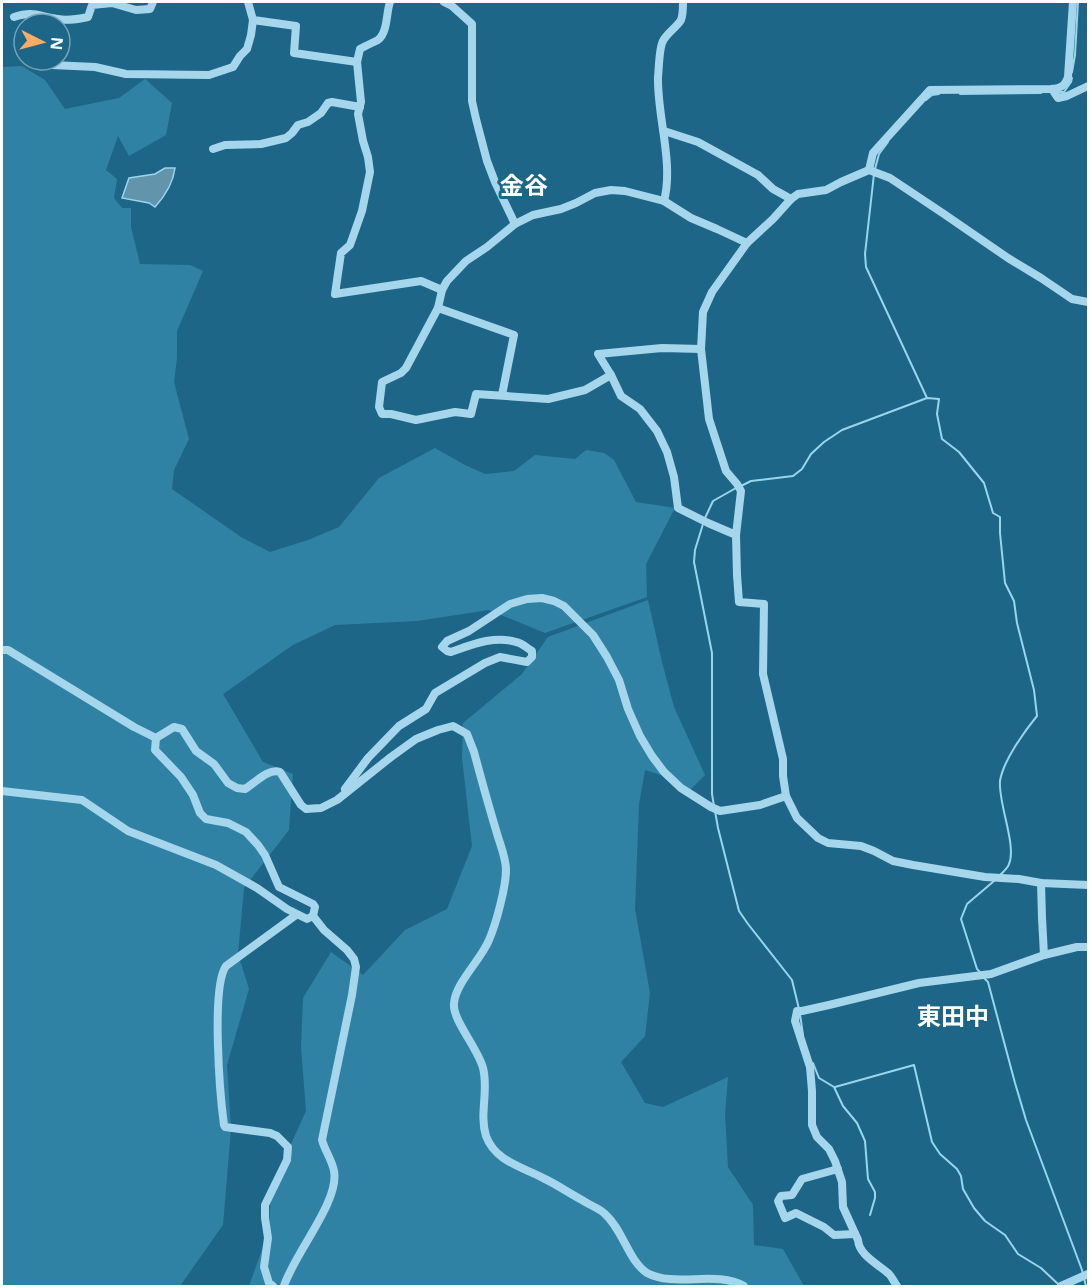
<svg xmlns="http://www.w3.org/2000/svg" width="1090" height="1288" viewBox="0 0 1090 1288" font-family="'Noto Sans','Noto Sans JP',sans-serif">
<rect width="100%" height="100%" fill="#1d6688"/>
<g fill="#3082a5">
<path d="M 22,66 L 45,80 L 65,109 L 119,98 L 145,79 L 172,103 L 166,135 L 129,156 L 118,136 L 106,170 L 117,179 L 114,198 L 122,208 L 131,208 L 131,227 L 140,264 L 190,265 L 203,271 L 177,331 L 177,358 L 174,382 L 189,439 L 174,470 L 172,489 L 241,537 L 270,552 L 308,540 L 339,527 L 379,478 L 435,448 L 465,465 L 485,474 L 514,471 L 535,455 L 575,459 L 586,450 L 604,453 L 614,460 L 636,502 L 675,508 L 646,564 L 647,597 L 545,633 L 489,610 L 417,621 L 335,625 L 293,645 L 223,694 L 263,762 L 293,774 L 289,830 L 244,888 L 238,954 L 249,989 L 227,1065 L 231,1129 L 223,1225 L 180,1286 L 2,1286 L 2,67 Z"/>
<path d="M 648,600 L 662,662 L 674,707 L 705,775 L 688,792 L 674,779 L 645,770 L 639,804 L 635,909 L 650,993 L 645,1036 L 621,1062 L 645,1103 L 663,1107 L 728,1077 L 725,1114 L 728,1167 L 753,1205 L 754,1245 L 783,1249 L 804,1286 L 249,1286 L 269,1230 L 271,1188 L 306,1111 L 301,1047 L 303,998 L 331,952 L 363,975 L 405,930 L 447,909 L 472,846 L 462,758 L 463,723 L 522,674 L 548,637 Z"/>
</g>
<path fill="#6294ac" stroke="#99d5ed" stroke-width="1.5" d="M 165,168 L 175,168 C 173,184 165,196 155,207 L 149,203 L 122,198 L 129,178 L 155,174 Z"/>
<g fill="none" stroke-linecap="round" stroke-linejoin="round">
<g stroke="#99d5ed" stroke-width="2">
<path d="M 1072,72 L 1075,55 L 1078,2"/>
<path d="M 1059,92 L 1064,92 L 1071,82 L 1072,78"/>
<path d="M 960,94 L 1041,93"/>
<path d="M 926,100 L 932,95 L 939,94"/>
<path d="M 875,169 L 879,154 L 888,142"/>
<path d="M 874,174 L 865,254 L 866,267 L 927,398"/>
<path d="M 741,486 L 751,481 L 793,476 L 802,469 L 811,454 L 824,442 L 842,430 L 927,398 L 939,399 L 937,414 L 942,439 L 959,452 L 984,483 L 993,513 L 1000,517 L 1000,533 L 1005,583 L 1014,601 L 1017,623 L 1034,690 L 1037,716 C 1024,732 1003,761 1000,781 C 998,803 1017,846 1009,864 C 1008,868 1003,872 1000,875"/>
<path d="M 705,518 L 713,501 L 736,488"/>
<path d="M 703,524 L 695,550 L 694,562 L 712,653 L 712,794 L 714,806"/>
<path d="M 715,811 L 718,828 L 739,911 L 748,924 L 792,980 L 799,1009"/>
<path d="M 980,972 L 977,969 L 961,919 L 967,904 L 994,881"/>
<path d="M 983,977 L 988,982 L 1015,1083 L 1026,1120 L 1082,1270 L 1086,1286"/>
<path d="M 800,1014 L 803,1035"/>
<path d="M 813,1063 L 819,1078 L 834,1087 L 843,1106 L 857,1123 L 865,1141 L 868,1179 L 875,1192 L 875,1198 L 870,1215"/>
<path d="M 835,1087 L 914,1065 L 932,1142 L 940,1154 L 957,1169 L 961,1176 L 963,1189 L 974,1208 L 985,1221 L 1005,1235 L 1018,1254 L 1041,1268 L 1058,1284"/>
</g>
<g stroke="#a6d6eb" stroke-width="8">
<path d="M 248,2 L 253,20 L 296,26 L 294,53 L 357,62"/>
<path d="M 390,2 C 386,13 388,32 378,40 C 372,43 365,46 360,49 L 357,62 L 361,102 L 358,114 L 363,141 L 368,157 L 370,172 L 362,211 L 350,245 L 341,253 L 335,294 L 421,281 L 442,290"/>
<path d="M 444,2 L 452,6 L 472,24 L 472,101 L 476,119 L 487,161 L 495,182 L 515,224"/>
<path d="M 14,17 C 35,10 39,17 58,19 C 68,21 78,19 88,17 L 92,5 L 112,3 L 136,10 L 150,9 L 153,2"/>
<path d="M 52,65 L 95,67 L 126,74 L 209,75 L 233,67 L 240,56 L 247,49 L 251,35 L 253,20"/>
<path d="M 1052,89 L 1058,98 L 1067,96 L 1088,86"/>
<path d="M 664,131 L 698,142 L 758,175 L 773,189 L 791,199"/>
<path d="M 213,149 L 225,145 L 261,144 L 286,138 L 292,133 L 298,125 L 308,122 L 321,113 L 328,103 L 332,102 L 360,107"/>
<path d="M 869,170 L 873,153 L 930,90 L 1052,89 C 1061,88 1065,86 1068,77 L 1073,2"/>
<path d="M 664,201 C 674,163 657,116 658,77 C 659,68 659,48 663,41 C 667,33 677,27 681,20 C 683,15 683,7 683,2"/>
<path d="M 1088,302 L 1072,299 L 1041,278 L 1008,258 L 944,214 L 890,178 L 869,170 L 841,182 L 826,190 L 798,194 L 791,199 L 773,219 L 747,243 L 712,292 L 703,312 L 701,349 L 709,419 L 726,471 L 737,484 L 741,491 L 736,535 L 737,575 L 739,602 L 764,604 L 763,674 L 783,759 L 783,776 L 786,796 L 797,818 L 818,838 L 828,843 L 861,846 L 874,851 L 893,861 L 913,865 L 985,877 L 1019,879 L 1041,883 L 1088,885"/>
<path d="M 438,308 L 514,335 L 502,395"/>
<path d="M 701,349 L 662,348 L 598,354 L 611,375 L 621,396 L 640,409 L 657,431 L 667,452 L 674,477 L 678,508 L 708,523 L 736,535"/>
<path d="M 611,375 L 585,390 L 548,399 L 476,394 L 471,414 L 455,412 L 416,420 L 391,414 L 382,414 L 379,407 L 382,382 L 401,373 L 406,368 L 438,308 L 442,290 L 447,281 L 466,261 L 487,247 L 515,224 L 533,215 L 561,209 L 576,203 L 595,193 L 611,190 L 625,191 L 664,201 L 691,218 L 717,229 L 747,243"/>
<path d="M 2,650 L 8,650 L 134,727 L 156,738"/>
<path d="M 156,738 L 174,727 L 182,729 L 196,751 L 214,764 L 228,783 L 237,788 L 245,789 C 255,783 268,768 280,772 L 301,805 L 306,809 L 321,808 L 337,800 L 391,757 L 416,739 L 438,730 L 453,726 L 467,734 L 474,752 C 481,778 488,804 496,830 C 499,842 506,857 506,870 C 506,887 496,924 489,940 C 481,960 456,982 454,1003 C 452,1020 478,1048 483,1068 C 489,1090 479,1114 486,1136 C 495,1161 522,1167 543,1178 C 556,1184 569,1193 582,1200 C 589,1205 599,1208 605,1214 C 623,1230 628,1260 647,1273 C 675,1288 716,1270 744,1286"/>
<path d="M 156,738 L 155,750 L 181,777 L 193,795 L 200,813 L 206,819 L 228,823 L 246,832 L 258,845 L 265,855 L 279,887 L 313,904 L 315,907 L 313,916 L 324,930 L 347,950 L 354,959 L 356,967 L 352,995 L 322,1140 C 325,1151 332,1160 334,1171 C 340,1201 294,1254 284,1286"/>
<path d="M 345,789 L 368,758 L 399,726 L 426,709 L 435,693 L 485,663 L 500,657 L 527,662 L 532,657 L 532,651 C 527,648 522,643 516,642 C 494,635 471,645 451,652 L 447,651 L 442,647 L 447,641 L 469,631 L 510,604 L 527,599 L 542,598 L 554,601 L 564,606 L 593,635 L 607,657 L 619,680 L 628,709 L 640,736 L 652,756 L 664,772 L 681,788 L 711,807 L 720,811 L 760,805 L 786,796"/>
<path d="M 2,791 L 82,800 L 128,831 L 216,865 L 257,888 L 287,909 L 307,919 L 313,916"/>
<path d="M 1041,883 L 1042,918 L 1044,955"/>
<path d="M 838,1169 L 802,1179 L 792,1195 L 781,1196 L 778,1201 L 785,1218 L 796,1213 L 824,1227 L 834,1235 L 855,1234"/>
<path d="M 273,1286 L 269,1283 L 264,1267 L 268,1238 L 265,1218 L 265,1205 L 287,1160 L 288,1147 L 277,1136 L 270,1133 L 225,1127 L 224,1125 C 220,1096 211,987 226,966 L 296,915"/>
<path d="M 897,1286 C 894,1282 892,1277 889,1274 C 878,1264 859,1255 858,1240 L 843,1207 L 842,1182 L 835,1161 L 829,1149 L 817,1137 L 812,1125 L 812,1091 L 810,1067 L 795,1021 L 797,1011 L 802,1011 L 829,1005 L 919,983 L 991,974 L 1044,955 L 1077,947 L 1088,947"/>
<path d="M 1061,1286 L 1088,1274"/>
</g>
</g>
<g text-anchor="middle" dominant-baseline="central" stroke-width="6" stroke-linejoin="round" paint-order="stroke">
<g font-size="24" font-weight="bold" fill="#fff" stroke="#1d6688">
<text x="524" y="184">金谷</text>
<text x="953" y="1015">東田中</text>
</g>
</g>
<rect width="1090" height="1288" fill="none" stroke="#ffffff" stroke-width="6"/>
<g transform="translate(42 42) rotate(96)"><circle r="28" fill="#1d6688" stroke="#77a3b8" stroke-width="1.5"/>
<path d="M0-4.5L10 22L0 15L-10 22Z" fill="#fbab64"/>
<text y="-9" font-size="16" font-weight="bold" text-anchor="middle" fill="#ffffff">N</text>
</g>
</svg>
